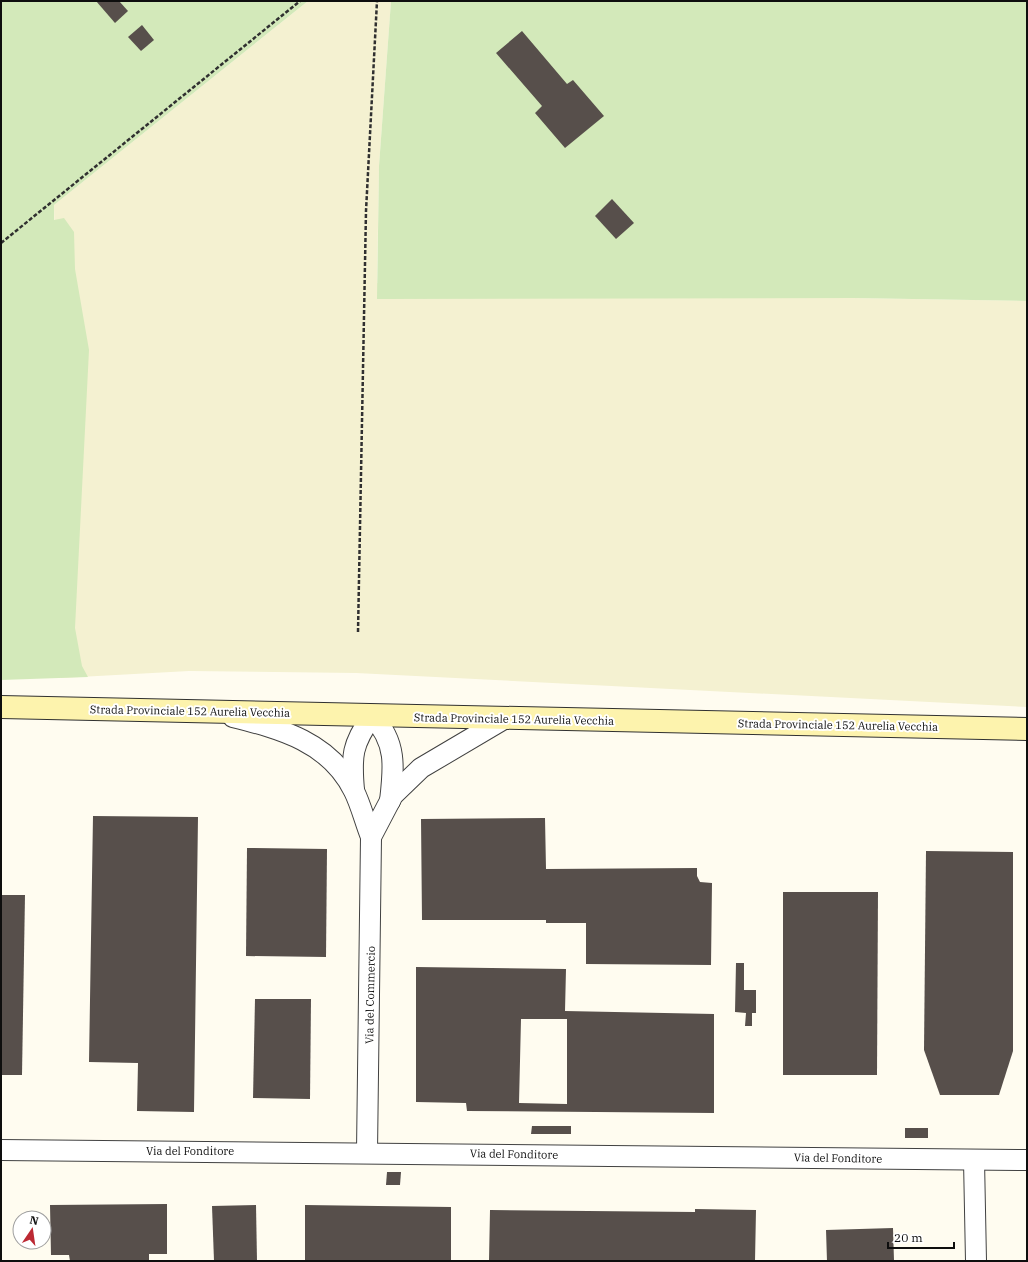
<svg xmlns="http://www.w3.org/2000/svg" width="1028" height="1262" viewBox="0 0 1028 1262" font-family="'IBM Plex Serif',serif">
<rect width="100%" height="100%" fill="#fffcf0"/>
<path fill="#f4f1d1" d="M 308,1 L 391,1 L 379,166 L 377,283 L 853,298 L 1027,301 L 1027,707 L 356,673 L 189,671 L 61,678 L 54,205 Z"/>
<g fill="#d3e9ba">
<path d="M 1,1 L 308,1 L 54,205 L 54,220 L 64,218 L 74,232 L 75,269 L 89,350 L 75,628 L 82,666 L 88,677 L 1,680 Z"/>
<path d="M 391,1 L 1027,1 L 1027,301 L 853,298 L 377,299 L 379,166 Z"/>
</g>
<g fill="#574f4b" fill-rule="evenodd">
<path d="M 96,1 L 119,1 L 128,11 L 115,23 Z"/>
<path d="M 142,25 L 154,40 L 141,51 L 128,37 Z"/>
<path d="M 522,31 L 567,84 L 573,80 L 604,116 L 565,148 L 535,113 L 542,106 L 496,53 Z"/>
<path d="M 612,199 L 634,223 L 616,239 L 595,216 Z"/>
<path d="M 93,816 L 198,817 L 194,1112 L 137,1111 L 138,1063 L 89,1062 Z"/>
<path d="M 545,818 L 546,869 L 697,868 L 697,876 L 700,882 L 712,883 L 711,965 L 586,964 L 586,923 L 546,923 L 546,920 L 422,920 L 421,819 Z"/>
<path d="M 247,848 L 327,849 L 326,957 L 246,956 Z"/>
<path d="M 926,851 L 1013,852 L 1013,1051 L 999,1095 L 940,1095 L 924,1050 Z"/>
<path d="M 783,892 L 878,892 L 877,1075 L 783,1075 Z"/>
<path d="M 1,895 L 25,895 L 22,1075 L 1,1075 Z"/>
<path d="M 736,963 L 744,963 L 744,990 L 756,990 L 756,1013 L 752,1013 L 752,1026 L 745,1026 L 746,1013 L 735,1012 Z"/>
<path d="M 416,967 L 566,969 L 565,1011 L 714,1014 L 714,1113 L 467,1111 L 466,1103 L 416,1102 ZM 521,1019 L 567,1019 L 567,1104 L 519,1103 Z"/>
<path d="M 255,999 L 311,999 L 310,1099 L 253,1098 Z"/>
<path d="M 532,1126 L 571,1126 L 571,1134 L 531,1134 Z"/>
<rect x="905" y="1128" width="23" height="10"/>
<path d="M 387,1172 L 401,1172 L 400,1185 L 386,1185 Z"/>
<path d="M 167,1204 L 167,1254 L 149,1254 L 149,1261 L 70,1261 L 69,1255 L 51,1255 L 50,1205 Z"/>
<path d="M 256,1205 L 257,1261 L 214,1261 L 212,1206 Z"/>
<path d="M 305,1205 L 451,1207 L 451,1261 L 305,1261 Z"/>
<path d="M 695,1209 L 756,1210 L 755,1261 L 489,1261 L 490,1210 L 695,1212 Z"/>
<path d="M 893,1228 L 894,1261 L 827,1261 L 826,1230 Z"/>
</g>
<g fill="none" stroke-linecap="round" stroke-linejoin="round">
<defs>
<g id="minor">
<path d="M 233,717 C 281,729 330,742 354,791 C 361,805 365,822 371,837 L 367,1152"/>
<path d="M 354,790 C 351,756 352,744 372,716 C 397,742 394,767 390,801"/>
<path d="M 371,837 L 393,795 L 421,768 L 504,719"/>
<path d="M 1,1150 L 1027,1160"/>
<path d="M 974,1160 L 976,1261"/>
</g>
<path id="secondary" d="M 1,707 L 1027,729"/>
</defs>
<use href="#minor" stroke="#414141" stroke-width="22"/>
<use href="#secondary" stroke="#303030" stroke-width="24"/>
<g stroke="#303030" stroke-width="2.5" stroke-dasharray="4 2" stroke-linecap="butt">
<path d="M 1,243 L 300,1"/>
<path d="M 358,632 L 366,211 L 377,1"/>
</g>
<use href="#minor" stroke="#fff" stroke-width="20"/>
<use href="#secondary" stroke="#fdf3ad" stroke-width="22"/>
</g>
<g text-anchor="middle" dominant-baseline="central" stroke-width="4" stroke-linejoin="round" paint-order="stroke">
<g font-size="11" fill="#0e0e0e" stroke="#fff">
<text transform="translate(190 711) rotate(1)">Strada Provinciale 152 Aurelia Vecchia</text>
<text transform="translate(514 719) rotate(1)">Strada Provinciale 152 Aurelia Vecchia</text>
<text transform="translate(838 725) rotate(1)">Strada Provinciale 152 Aurelia Vecchia</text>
<text transform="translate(370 995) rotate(-89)">Via del Commercio</text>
<text x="190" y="1151">Via del Fonditore</text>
<text transform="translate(514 1154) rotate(1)">Via del Fonditore</text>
<text transform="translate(838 1158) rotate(1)">Via del Fonditore</text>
</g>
</g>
<rect width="1028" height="1262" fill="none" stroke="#0e0e0e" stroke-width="4"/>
<g transform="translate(32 1230) rotate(13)"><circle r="19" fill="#ffffff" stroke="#9f9f9f"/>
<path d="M0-3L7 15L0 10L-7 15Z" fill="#bc2933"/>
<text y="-6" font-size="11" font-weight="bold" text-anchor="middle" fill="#0e0e0e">N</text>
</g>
<path d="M888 1242v6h66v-6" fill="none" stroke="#0e0e0e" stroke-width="2"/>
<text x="894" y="1242" font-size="12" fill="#0e0e0e" stroke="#ffffff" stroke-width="3" paint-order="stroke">20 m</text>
</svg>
